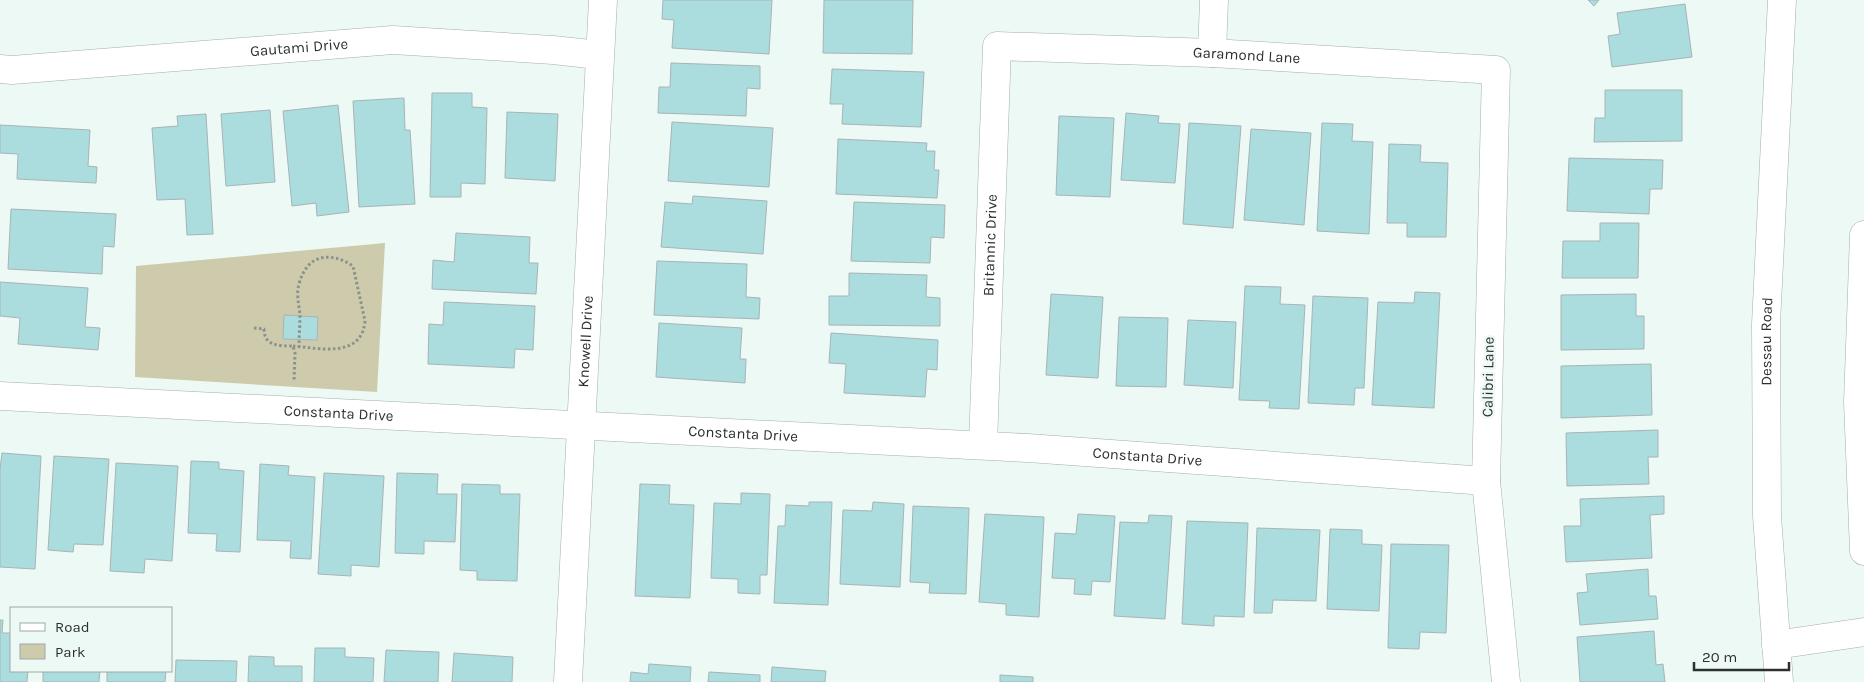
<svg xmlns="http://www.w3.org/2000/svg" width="1864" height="682" viewBox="0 0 1864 682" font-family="Karla,sans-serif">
<rect width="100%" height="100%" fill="#edf9f4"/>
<path fill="#cecbad" d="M 385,243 L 377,392 L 135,377 L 136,266 Z"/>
<g fill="#abdcde" stroke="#a8b4b5">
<path d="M 663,0 L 772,0 L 769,54 L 672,48 L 674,20 L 662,19 Z"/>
<path d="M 824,0 L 913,0 L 912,54 L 823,53 Z"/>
<path d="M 1588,0 L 1599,0 L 1594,6 Z"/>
<path d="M 1685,4 L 1692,57 L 1612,67 L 1608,36 L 1620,34 L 1617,13 Z"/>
<path d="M 671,63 L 760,66 L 760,89 L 747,88 L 746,116 L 658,113 L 659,87 L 670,87 Z"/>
<path d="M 832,69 L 924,72 L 921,127 L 842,124 L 843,104 L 830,104 Z"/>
<path d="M 1605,90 L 1682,90 L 1682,141 L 1594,142 L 1595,118 L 1605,118 Z"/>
<path d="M 432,93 L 472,93 L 472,107 L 487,108 L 485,184 L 461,183 L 461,197 L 430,197 Z"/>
<path d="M 404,98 L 405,130 L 410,130 L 415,204 L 359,207 L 353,101 Z"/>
<path d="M 338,105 L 349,212 L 317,216 L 316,203 L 292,206 L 283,111 Z"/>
<path d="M 270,110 L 275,182 L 226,186 L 221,114 Z"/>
<path d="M 507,112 L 558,114 L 555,181 L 505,178 Z"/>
<path d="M 1126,113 L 1159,116 L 1158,123 L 1180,124 L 1175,183 L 1121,180 Z"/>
<path d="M 206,114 L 213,234 L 187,235 L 185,199 L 157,200 L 152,128 L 178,126 L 177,116 Z"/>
<path d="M 1059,116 L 1114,118 L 1110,197 L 1056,195 Z"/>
<path d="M 672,122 L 773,128 L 769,187 L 668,181 Z"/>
<path d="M 1189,123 L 1241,126 L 1233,228 L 1183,224 Z"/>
<path d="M 1322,123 L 1353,124 L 1352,141 L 1373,142 L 1369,234 L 1317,231 Z"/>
<path d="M 0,125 L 90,130 L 88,166 L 97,167 L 96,183 L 17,179 L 18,154 L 0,153 Z"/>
<path d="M 1251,129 L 1311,133 L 1304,225 L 1244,220 Z"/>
<path d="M 838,139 L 927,143 L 926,151 L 935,151 L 934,170 L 939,170 L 937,198 L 836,194 Z"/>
<path d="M 1389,144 L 1421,145 L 1420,162 L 1448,163 L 1446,237 L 1407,237 L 1407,223 L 1387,223 Z"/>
<path d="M 1569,158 L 1663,160 L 1662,189 L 1650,189 L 1649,214 L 1567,211 Z"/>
<path d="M 693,196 L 767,201 L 763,254 L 661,247 L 665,202 L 692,204 Z"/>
<path d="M 854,202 L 945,205 L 944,238 L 931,237 L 930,263 L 851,261 Z"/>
<path d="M 11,209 L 116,214 L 114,247 L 103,246 L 102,274 L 8,269 Z"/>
<path d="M 1600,223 L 1639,223 L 1638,278 L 1562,278 L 1563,241 L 1600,241 Z"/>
<path d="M 456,233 L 530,237 L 529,263 L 538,263 L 536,294 L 432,289 L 433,260 L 454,262 Z"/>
<path d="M 657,261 L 747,264 L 746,297 L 760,298 L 759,319 L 654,315 Z"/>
<path d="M 849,273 L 927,275 L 926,297 L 940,298 L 940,326 L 829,325 L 829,296 L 849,296 Z"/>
<path d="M 0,282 L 88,288 L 85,327 L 100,328 L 98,350 L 18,344 L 20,318 L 0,316 Z"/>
<path d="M 1245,286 L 1281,287 L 1280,304 L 1305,305 L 1299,409 L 1269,408 L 1270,401 L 1239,400 Z"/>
<path d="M 1415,292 L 1440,293 L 1434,408 L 1372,405 L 1378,302 L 1414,303 Z"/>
<path d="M 1051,294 L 1103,297 L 1098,378 L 1046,375 Z"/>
<path d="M 1636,294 L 1636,316 L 1644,316 L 1644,349 L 1561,350 L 1561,295 Z"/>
<path d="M 1313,296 L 1368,298 L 1364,388 L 1355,388 L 1354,405 L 1308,403 Z"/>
<path d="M 444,302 L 535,306 L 533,350 L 515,349 L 514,368 L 428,364 L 429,324 L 443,325 Z"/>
<path d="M 284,315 L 318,317 L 317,340 L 283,339 Z"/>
<path d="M 1119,317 L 1168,318 L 1166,387 L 1116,386 Z"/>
<path d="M 1188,320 L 1236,322 L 1233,388 L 1184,385 Z"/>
<path d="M 659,323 L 742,328 L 740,359 L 746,359 L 745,383 L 656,377 Z"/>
<path d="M 831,333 L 938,340 L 937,370 L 927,369 L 925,397 L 844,393 L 846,364 L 829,363 Z"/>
<path d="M 1651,364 L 1652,415 L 1561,418 L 1561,366 Z"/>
<path d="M 1658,430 L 1658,457 L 1648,457 L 1649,484 L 1567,486 L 1566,433 Z"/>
<path d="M 2,453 L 41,456 L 35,569 L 0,567 L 0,469 Z"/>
<path d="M 54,456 L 109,459 L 103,545 L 74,544 L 73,552 L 48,550 Z"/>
<path d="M 191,461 L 219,462 L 219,469 L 244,471 L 240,552 L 216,551 L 217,534 L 188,533 Z"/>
<path d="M 116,463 L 178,466 L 172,561 L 145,559 L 144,573 L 110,571 Z"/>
<path d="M 260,464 L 289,466 L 288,475 L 315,477 L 311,559 L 290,558 L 291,541 L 257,540 Z"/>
<path d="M 324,473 L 384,476 L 379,567 L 351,565 L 351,576 L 318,574 Z"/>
<path d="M 397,473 L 438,474 L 437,494 L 457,494 L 455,542 L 424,541 L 424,554 L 395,553 Z"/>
<path d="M 462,484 L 500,485 L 500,494 L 520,494 L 517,581 L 477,580 L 477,571 L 460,570 Z"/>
<path d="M 640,484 L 670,485 L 669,504 L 694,505 L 690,598 L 635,596 Z"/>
<path d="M 741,493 L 770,494 L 767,575 L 760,575 L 760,594 L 738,593 L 738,579 L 711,578 L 714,503 L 741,504 Z"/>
<path d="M 1664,496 L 1664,514 L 1650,515 L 1652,558 L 1566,562 L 1564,526 L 1581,526 L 1580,499 Z"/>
<path d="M 809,502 L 832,502 L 828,605 L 774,603 L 778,526 L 785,526 L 786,505 L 809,506 Z"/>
<path d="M 873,502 L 904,504 L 900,587 L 840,584 L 843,510 L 872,511 Z"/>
<path d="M 913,506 L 969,508 L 966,594 L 929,593 L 930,583 L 910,582 Z"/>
<path d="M 985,514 L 1044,517 L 1039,617 L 1006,615 L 1006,604 L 979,602 Z"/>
<path d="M 1078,514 L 1115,516 L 1110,582 L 1092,581 L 1091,595 L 1074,594 L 1075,579 L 1052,578 L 1055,533 L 1076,534 Z"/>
<path d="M 1149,515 L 1172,516 L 1165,619 L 1114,616 L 1120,522 L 1148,523 Z"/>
<path d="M 1187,521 L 1248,523 L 1244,617 L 1214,616 L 1214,626 L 1182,624 Z"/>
<path d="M 1257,528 L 1320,530 L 1316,601 L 1273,600 L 1272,613 L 1254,613 Z"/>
<path d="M 1330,529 L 1362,530 L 1362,544 L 1382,545 L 1379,611 L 1327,609 Z"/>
<path d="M 1391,544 L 1449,545 L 1446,633 L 1420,632 L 1419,649 L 1388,648 Z"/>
<path d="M 1648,569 L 1649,596 L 1656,596 L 1658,619 L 1580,625 L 1577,593 L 1588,592 L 1586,574 Z"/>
<path d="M 0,620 L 3,620 L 2,633 L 11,633 L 11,671 L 28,671 L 27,682 L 0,682 Z"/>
<path d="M 1654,631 L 1656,665 L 1663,664 L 1665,682 L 1580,682 L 1577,637 Z"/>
<path d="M 315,648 L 345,648 L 345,657 L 374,658 L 373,682 L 314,682 Z"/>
<path d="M 386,650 L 439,652 L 438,682 L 384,682 Z"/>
<path d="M 454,653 L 513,657 L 512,682 L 452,682 Z"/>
<path d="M 249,656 L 274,657 L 274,666 L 302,666 L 302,682 L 248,682 Z"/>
<path d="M 176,660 L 237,661 L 236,682 L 175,682 Z"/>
<path d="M 649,664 L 691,667 L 690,682 L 630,682 L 631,672 L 648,674 Z"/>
<path d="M 772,667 L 826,671 L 825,682 L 771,682 Z"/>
<path d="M 43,671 L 100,671 L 99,682 L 43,682 Z"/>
<path d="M 107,671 L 166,671 L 165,682 L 107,682 Z"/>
<path d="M 709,672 L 760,675 L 760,682 L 708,682 Z"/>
<path d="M 1000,675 L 1033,677 L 1033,682 L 1000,682 Z"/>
</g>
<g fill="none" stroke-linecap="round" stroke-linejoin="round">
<defs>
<g id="minor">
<path d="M 1212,53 L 1214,0"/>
<path id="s1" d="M 0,69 L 12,70 L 393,40 L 553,50 L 599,55"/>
<path id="s2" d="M 0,396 L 1028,448 L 1486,481"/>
<path id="s3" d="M 983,445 L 997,46 L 1212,53 L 1496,70 L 1486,481 L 1506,682"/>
<path id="s4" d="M 568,682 L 603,0"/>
</g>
<g id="primary">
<path d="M 1864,235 L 1858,402 L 1864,551"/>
<path d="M 1776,645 L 1864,632"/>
<path id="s5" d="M 1779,682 L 1767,516 L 1766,324 L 1782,0"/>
</g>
</defs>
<use href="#minor" stroke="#a4afaa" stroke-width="29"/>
<use href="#primary" stroke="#a4afaa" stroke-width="29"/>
<g stroke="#8a928f" stroke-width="3" stroke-dasharray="2.5 2.5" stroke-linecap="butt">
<path d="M 254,328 L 264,329 C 264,346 279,346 293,346 L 295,353 L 294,381"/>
<path d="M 293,346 C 318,348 362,359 365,321 L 353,266 C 330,251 307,254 299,284 C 296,294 299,305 300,315 C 300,325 299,336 299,347"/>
</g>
<use href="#minor" stroke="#fff" stroke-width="28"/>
<use href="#primary" stroke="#fff" stroke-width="28"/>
</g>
<g text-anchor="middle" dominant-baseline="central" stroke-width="5" stroke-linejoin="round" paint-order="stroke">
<g font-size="15" fill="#2c302f" stroke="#edf9f4">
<text stroke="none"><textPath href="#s1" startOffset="300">Gautami Drive</textPath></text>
<text stroke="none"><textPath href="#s3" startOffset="649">Garamond Lane</textPath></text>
<text stroke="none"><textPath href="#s3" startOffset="200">Britannic Drive</textPath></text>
<text stroke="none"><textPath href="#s4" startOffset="341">Knowell Drive</textPath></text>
<text stroke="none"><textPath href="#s5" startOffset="341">Dessau Road</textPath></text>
<text transform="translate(1488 377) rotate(-89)">Calibri Lane</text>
<text stroke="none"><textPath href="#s2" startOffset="339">Constanta Drive</textPath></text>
<text stroke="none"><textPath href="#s2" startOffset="744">Constanta Drive</textPath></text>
<text stroke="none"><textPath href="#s2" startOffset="1149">Constanta Drive</textPath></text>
</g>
</g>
<rect x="10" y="607" width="162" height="65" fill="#edf9f4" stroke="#a0a9a5"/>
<rect x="20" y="623" width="25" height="8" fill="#ffffff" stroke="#a0a9a5"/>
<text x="55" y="632" font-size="15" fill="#2c302f">Road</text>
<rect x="20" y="644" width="25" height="15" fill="#cecbad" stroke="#a0a9a5"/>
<text x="55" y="657" font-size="15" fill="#2c302f">Park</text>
<path d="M1694 662v8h95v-8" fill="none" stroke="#2c302f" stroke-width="2.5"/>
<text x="1702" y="662" font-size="15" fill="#2c302f" stroke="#edf9f4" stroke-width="4" paint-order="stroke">20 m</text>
</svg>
